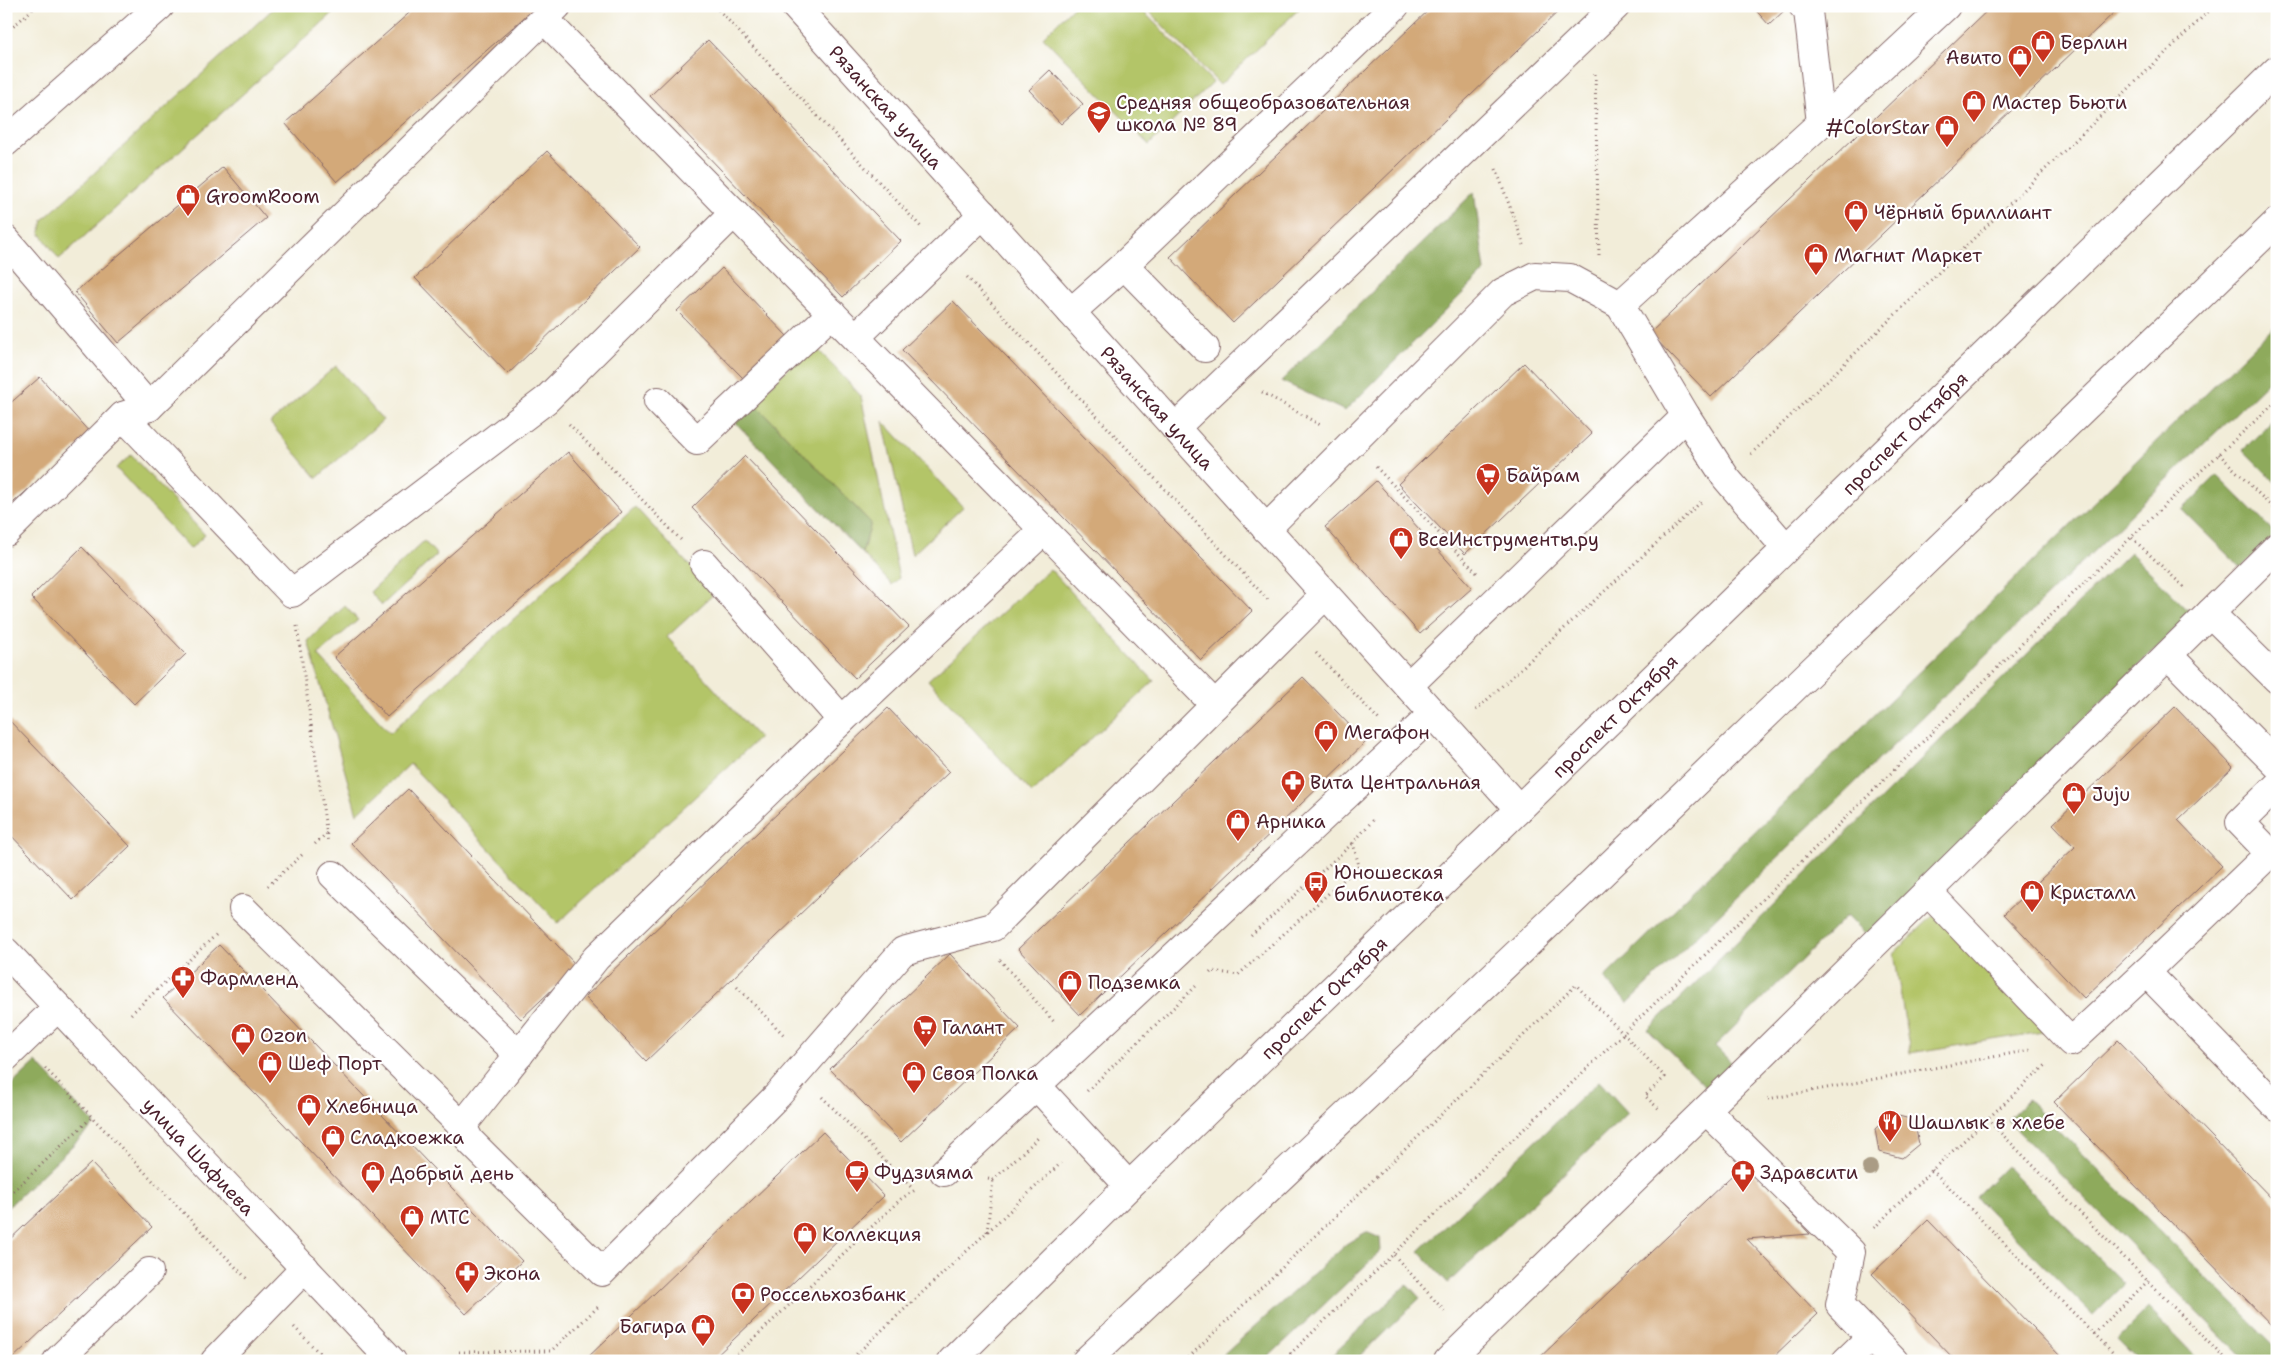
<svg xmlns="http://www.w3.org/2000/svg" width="2283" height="1367" viewBox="0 0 2283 1367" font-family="'Shantell Sans',sans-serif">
<rect width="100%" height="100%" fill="#fff"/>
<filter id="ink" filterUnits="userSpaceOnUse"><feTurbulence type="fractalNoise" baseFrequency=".02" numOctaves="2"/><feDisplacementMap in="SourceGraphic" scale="10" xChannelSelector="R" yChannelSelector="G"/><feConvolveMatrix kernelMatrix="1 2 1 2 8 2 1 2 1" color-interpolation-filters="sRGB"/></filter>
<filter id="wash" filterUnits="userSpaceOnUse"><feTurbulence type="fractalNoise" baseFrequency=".0096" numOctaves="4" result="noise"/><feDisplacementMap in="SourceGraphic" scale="20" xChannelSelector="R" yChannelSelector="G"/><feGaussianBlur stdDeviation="1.12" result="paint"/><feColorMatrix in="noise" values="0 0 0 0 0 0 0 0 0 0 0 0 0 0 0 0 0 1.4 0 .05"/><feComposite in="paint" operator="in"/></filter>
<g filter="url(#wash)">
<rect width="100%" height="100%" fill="#f2edd9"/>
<g fill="#b3c568" stroke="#7e724a">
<path d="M 276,6 L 341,6 L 59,259 L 40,233 L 43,220 Z"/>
<path d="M 1074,6 L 1138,6 L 1213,82 L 1149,145 L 1043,37 Z"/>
<path d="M 1144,6 L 1302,6 L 1220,85 Z"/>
<path d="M 812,343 L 861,396 L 899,578 L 892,585 L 862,553 L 871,523 L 754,403 Z"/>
<path d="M 336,366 L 383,420 L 317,478 L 270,423 Z"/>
<path d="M 883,421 L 963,507 L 912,555 Z"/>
<path d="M 131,455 L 205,535 L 190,549 L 116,468 Z"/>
<path d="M 635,507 L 715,593 L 667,637 L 759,738 L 558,923 L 410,764 L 357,814 L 308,641 L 345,606 L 358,620 L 318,655 L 390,733 Z"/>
<path d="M 424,541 L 437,555 L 382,605 L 370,592 Z"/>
<path d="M 1050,569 L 1154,681 L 1032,793 L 928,680 Z"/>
<path d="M 1937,912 L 2049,1031 L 1910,1053 L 1894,953 Z"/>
</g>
<g fill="#8eaa5c" stroke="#6c6444">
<path d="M 1474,192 L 1485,271 L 1345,411 L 1281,381 Z"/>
<path d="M 2277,324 L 2277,373 L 1628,1003 L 1604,978 Z"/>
<path d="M 754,403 L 871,523 L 862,553 L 735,422 Z"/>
<path d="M 2277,416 L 2277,484 L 2243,450 Z"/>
<path d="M 2217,475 L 2276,534 L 2241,568 L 2182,510 Z"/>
<path d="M 2130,552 L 2191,613 L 1867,935 L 1847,915 L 1715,1046 L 1733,1064 L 1708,1089 L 1648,1030 Z"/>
<path d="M 36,1062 L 95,1124 L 6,1209 L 6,1090 Z"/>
<path d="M 1599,1081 L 1628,1113 L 1448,1283 L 1419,1251 Z"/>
<path d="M 2028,1099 L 2277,1348 L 2277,1361 L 2246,1361 L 2007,1120 Z"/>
<path d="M 2006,1166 L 2124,1284 L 2093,1315 L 1975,1197 Z"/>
<path d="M 1366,1232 L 1380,1238 L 1381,1251 L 1264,1361 L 1217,1361 L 1346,1244 Z"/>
<path d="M 1407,1284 L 1420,1298 L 1355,1361 L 1326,1361 Z"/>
<path d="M 2148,1308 L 2200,1361 L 2139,1361 L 2117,1339 Z"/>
</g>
<g id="blocks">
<g fill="#d3a979">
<path d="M 417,6 L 537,6 L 337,182 L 285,123 Z"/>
<path d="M 1433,6 L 1564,6 L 1233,323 L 1170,257 Z"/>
<path d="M 1752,6 L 1789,6 L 1769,25 Z"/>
<path d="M 1992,6 L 2121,6 L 1711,397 L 1650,333 Z"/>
<path d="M 708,40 L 901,241 L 843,297 L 650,96 Z"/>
<path d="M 1050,70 L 1083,104 L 1061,124 L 1029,90 Z"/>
<path d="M 547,151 L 640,247 L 508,374 L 415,278 Z"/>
<path d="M 223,167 L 266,218 L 118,343 L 75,292 Z"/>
<path d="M 722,268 L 788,337 L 744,379 L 677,311 Z"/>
<path d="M 953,301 L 1252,611 L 1201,660 L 902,350 Z"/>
<path d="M 1524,363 L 1592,434 L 1465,554 L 1398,484 Z"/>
<path d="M 40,377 L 91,434 L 6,509 L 6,407 Z"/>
<path d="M 568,452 L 621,512 L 387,717 L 334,657 Z"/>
<path d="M 745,456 L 909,627 L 855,678 L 692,508 Z"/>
<path d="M 1376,481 L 1472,588 L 1420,634 L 1325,527 Z"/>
<path d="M 82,547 L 186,654 L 134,704 L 31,597 Z"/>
<path d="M 1303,677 L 1366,742 L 1080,1015 L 1018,949 Z"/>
<path d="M 2175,707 L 2233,767 L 2178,820 L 2222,866 L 2084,998 L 2004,914 L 2075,847 L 2053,824 Z"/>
<path d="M 888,708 L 949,772 L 646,1061 L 585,997 Z"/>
<path d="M 6,717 L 130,846 L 73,900 L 6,830 Z"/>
<path d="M 408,789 L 577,966 L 521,1019 L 351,843 Z"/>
<path d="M 219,945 L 522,1261 L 466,1314 L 163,998 Z"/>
<path d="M 950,954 L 1020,1028 L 901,1142 L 830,1069 Z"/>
<path d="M 2118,1040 L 2277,1204 L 2277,1331 L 2054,1102 Z"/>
<path d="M 1891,1114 L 1914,1120 L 1919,1144 L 1902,1158 L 1879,1152 L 1875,1129 Z"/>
<path d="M 823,1132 L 884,1196 L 711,1361 L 584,1361 Z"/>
<path d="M 91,1163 L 152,1227 L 10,1361 L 6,1361 L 6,1243 Z"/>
<path d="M 1744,1164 L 1810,1234 L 1747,1239 L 1818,1314 L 1769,1361 L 1536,1361 Z"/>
<path d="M 1928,1220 L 2065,1361 L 1956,1361 L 1872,1274 Z"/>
</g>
</g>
</g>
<g filter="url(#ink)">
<use href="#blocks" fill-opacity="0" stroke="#856768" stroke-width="1"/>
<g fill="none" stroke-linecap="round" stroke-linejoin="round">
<defs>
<g id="minor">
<path id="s1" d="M 795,6 L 1519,809"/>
<path d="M 1803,6 L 1808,11 L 1821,123"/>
<path d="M 544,19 L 1215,705"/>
<path d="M 6,240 L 149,407"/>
<path d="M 1124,265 L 1205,348"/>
<path d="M 1620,305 L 1686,416 L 1726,478 L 1785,547"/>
<path d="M 1071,312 L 1124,265 L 1395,6"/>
<path d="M 856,337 L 983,214"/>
<path d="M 658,401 L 697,441 L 832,313"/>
<path d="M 123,416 L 292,593 L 546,400 L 734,213"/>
<path d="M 1175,428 L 1616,6"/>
<path d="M 1266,529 L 1503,292 L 1535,276 L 1570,278 L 1620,305 L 1821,123 L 1946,6"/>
<path d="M 6,532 L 123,416 L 149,407 L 557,6"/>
<path d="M 704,564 L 842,720"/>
<path d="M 2210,613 L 2277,679"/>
<path d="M 2168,655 L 2277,765"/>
<path d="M 1408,686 L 1686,416"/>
<path d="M 333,875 L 519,1055"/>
<path d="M 1928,892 L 2071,1042 L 2146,972 L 2277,1107"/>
<path d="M 243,909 L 462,1126 L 470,1141 L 602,1272 L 777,1096 L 903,951 L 993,927 L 1325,595"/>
<path id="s2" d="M 6,952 L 392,1361"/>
<path d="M 2146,972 L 2270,853 L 2240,822 L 2277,786"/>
<path d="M 6,1057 L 58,1007"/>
<path d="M 1036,1085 L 1129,1186"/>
<path d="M 1706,1110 L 1851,1252 L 1840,1305 L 1894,1361"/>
<path d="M 462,1126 L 596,958 L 842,720 L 1044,530"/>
<path d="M 944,1172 L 1433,714"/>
<path d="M 57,1361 L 149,1272"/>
<path d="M 215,1361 L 305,1268"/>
<path d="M 1448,1361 L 1761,1056 L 2277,547"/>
<path d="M 1846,1361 L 1871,1337"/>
</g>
<g id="major">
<path d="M 6,142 L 160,6"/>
<path id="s3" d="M 952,1361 L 1129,1186 L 1519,809 L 2277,70"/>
<path d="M 1086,1361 L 1595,880 L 2277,222"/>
</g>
</defs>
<use href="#minor" stroke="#856768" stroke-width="30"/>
<use href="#major" stroke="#856768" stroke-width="30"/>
<g stroke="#856768" stroke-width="3" stroke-dasharray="1 4" stroke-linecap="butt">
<path d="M 715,6 L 921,227"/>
<path d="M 6,33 L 36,6"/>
<path d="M 1595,74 L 1599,256"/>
<path d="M 1496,169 L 1524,245"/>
<path d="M 967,277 L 1270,602"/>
<path d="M 1262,392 L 1322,426"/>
<path d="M 569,424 L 681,540"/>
<path d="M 1751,454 L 2214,6"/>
<path d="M 2219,454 L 2277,512"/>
<path d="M 1376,467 L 1477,573"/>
<path d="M 2132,538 L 2186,589"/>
<path d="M 297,626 L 328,843"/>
<path d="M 1316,653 L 1379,720"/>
<path d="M 1476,710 L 1701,502"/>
<path d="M 315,844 L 327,833"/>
<path d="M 268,886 L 304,853"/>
<path d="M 1251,935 L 1353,843"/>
<path d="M 1000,960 L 1055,1023"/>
<path d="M 1210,973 L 1212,971 L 1238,975 L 1359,866 L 1353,843 L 1373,820"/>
<path d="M 737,987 L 784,1035"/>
<path d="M 131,1014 L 218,933"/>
<path d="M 45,1068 L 248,1280"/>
<path d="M 1087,1091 L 1196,986"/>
<path d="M 822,1097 L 912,1188"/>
<path d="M 1768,1099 L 2030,1050"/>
<path d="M 1987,1119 L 2227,1361"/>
<path d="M 1932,1170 L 2121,1361"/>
<path d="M 988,1179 L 993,1180 L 1039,1137"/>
<path d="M 6,1198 L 92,1117"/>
<path d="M 1874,1228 L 1932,1170 L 2046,1065"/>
<path d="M 987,1232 L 993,1180"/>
<path d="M 1394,1255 L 1447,1314"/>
<path d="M 294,1327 L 327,1361"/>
<path d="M 2094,1334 L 2148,1281"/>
<path d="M 459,1352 L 551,1351 L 599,1306"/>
<path d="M 1290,1353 L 1297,1361"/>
<path d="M 730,1361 L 901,1199 L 915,1190"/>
<path d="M 849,1361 L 1061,1163"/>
<path d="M 1185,1361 L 1576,985 L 1665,1077 L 1645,1096 L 1659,1109"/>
<path d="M 1283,1361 C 1459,1190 1637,1022 1813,850 C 1966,700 2117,546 2277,401"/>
</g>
<use href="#minor" stroke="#fff" stroke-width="28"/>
<use href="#major" stroke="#fff" stroke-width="28"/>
</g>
<circle fill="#aa9c85" cx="1870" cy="1168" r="8"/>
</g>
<defs>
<symbol id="shop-pin" viewBox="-11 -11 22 30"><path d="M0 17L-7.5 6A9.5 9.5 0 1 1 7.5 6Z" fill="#c8321e" stroke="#fff"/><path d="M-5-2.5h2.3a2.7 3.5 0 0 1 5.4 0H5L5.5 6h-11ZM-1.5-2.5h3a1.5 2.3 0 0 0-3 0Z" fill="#fff"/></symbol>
<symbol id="school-pin" viewBox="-11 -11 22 30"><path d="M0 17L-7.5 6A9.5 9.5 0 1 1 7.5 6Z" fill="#c8321e" stroke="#fff"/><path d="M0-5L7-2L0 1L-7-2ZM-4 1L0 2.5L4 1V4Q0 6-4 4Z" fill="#fff"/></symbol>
<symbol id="supermarket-pin" viewBox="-11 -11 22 30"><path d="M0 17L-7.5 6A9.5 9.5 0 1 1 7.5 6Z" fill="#c8321e" stroke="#fff"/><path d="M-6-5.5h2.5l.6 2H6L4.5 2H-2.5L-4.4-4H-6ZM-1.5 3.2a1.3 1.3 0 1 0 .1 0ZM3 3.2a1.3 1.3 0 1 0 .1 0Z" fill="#fff"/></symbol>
<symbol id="pharmacy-pin" viewBox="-11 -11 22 30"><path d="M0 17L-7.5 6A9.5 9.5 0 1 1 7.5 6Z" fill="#c8321e" stroke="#fff"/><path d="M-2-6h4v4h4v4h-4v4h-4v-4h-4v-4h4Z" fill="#fff"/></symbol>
<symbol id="bus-pin" viewBox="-11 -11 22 30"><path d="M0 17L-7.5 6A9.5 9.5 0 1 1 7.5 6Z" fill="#c8321e" stroke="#fff"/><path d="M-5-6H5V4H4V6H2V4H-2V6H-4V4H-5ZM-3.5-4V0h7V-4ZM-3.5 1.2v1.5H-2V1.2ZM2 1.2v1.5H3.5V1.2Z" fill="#fff"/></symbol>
<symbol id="restaurant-pin" viewBox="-11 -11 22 30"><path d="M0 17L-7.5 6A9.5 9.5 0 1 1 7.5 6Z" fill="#c8321e" stroke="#fff"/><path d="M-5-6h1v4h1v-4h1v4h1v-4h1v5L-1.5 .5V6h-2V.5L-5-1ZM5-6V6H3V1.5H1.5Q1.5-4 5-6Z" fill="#fff"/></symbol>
<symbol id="cafe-pin" viewBox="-11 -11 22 30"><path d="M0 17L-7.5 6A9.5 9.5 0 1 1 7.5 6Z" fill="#c8321e" stroke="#fff"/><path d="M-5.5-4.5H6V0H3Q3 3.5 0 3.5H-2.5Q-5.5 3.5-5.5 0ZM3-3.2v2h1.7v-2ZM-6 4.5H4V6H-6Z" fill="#fff"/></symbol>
<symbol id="bank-pin" viewBox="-11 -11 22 30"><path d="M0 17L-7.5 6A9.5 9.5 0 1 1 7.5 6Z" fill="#c8321e" stroke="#fff"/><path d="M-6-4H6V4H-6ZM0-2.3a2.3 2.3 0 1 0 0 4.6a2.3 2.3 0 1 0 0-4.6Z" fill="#fff"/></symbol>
</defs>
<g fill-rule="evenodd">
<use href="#shop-pin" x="2029" y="28" width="28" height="38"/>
<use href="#shop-pin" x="2006" y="43" width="28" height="38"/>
<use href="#shop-pin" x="1960" y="88" width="28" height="38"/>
<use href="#school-pin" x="1085" y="99" width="28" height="38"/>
<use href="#shop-pin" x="1933" y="113" width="28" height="38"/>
<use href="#shop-pin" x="174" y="182" width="28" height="38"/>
<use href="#shop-pin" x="1842" y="198" width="28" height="38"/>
<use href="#shop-pin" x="1802" y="241" width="28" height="38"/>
<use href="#supermarket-pin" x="1474" y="461" width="28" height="38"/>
<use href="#shop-pin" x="1387" y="525" width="28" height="38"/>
<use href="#shop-pin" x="1312" y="718" width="28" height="38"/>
<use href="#pharmacy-pin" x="1279" y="768" width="28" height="38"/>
<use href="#shop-pin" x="2060" y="780" width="28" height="38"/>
<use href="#shop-pin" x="1224" y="807" width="28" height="38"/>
<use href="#bus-pin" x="1302" y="869" width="28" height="38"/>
<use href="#shop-pin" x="2018" y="878" width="28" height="38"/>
<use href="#pharmacy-pin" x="169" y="964" width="28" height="38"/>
<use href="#shop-pin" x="1056" y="968" width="28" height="38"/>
<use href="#supermarket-pin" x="911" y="1013" width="28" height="38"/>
<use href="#shop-pin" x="229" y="1021" width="28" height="38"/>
<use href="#shop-pin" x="256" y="1049" width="28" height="38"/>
<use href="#shop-pin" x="900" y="1059" width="28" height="38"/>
<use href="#shop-pin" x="295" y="1092" width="28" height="38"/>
<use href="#restaurant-pin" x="1876" y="1108" width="28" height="38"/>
<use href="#shop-pin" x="319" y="1123" width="28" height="38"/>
<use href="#cafe-pin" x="843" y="1158" width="28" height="38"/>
<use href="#pharmacy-pin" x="1729" y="1158" width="28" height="38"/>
<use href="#shop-pin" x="359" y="1159" width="28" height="38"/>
<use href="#shop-pin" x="398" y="1203" width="28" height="38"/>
<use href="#shop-pin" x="791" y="1220" width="28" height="38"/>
<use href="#pharmacy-pin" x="453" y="1259" width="28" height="38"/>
<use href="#bank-pin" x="729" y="1280" width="28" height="38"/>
<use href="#shop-pin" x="689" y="1312" width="28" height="38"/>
</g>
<g text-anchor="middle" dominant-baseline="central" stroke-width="4.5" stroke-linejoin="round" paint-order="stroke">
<g font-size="19" fill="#4a1f2b" stroke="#fff" text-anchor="start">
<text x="2060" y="42">Берлин</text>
<text x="2002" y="57" text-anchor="end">Авито</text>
<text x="1116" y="102">Средняя общеобразовательная<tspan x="1116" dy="22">школа № 89</tspan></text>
<text x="1992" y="102">Мастер Бьюти</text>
<text x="1930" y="127" text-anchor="end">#ColorStar</text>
<text x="206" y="196">GroomRoom</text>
<text x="1874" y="212">Чёрный бриллиант</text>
<text x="1834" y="255">Магнит Маркет</text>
<text x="1506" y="475">Байрам</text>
<text x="1418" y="539">ВсеИнструменты.ру</text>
<text x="1344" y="732">Мегафон</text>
<text x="1310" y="782">Вита Центральная</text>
<text x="2092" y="794">Juju</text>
<text x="1256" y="821">Арника</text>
<text x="1334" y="872">Юношеская<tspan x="1334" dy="22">библиотека</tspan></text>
<text x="2050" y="892">Кристалл</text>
<text x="200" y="978">Фармленд</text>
<text x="1088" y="982">Подземка</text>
<text x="942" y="1027">Галант</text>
<text x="260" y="1035">Ozon</text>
<text x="288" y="1063">Шеф Порт</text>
<text x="932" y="1073">Своя Полка</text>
<text x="326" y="1106">Хлебница</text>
<text x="1908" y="1122">Шашлык в хлебе</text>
<text x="350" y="1137">Сладкоежка</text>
<text x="874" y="1172">Фудзияма</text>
<text x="1760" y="1172">Здравсити</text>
<text x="390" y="1173">Добрый день</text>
<text x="430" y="1217">МТС</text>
<text x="822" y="1234">Коллекция</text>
<text x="484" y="1273">Экона</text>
<text x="760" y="1294">Россельхозбанк</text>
<text x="686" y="1326" text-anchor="end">Багира</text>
</g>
<g font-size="19" fill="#4a1f2b" stroke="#fff">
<text stroke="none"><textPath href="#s1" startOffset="136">Рязанская улица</textPath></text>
<text stroke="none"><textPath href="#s1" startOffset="541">Рязанская улица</textPath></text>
<text stroke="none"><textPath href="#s3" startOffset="1330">проспект Октября</textPath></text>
<text stroke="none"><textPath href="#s3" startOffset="925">проспект Октября</textPath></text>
<text stroke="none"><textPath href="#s3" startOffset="520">проспект Октября</textPath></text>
<text stroke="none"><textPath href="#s2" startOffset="281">улица Шафиева</textPath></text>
</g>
</g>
<rect width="2283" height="1367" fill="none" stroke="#fff" stroke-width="25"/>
</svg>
